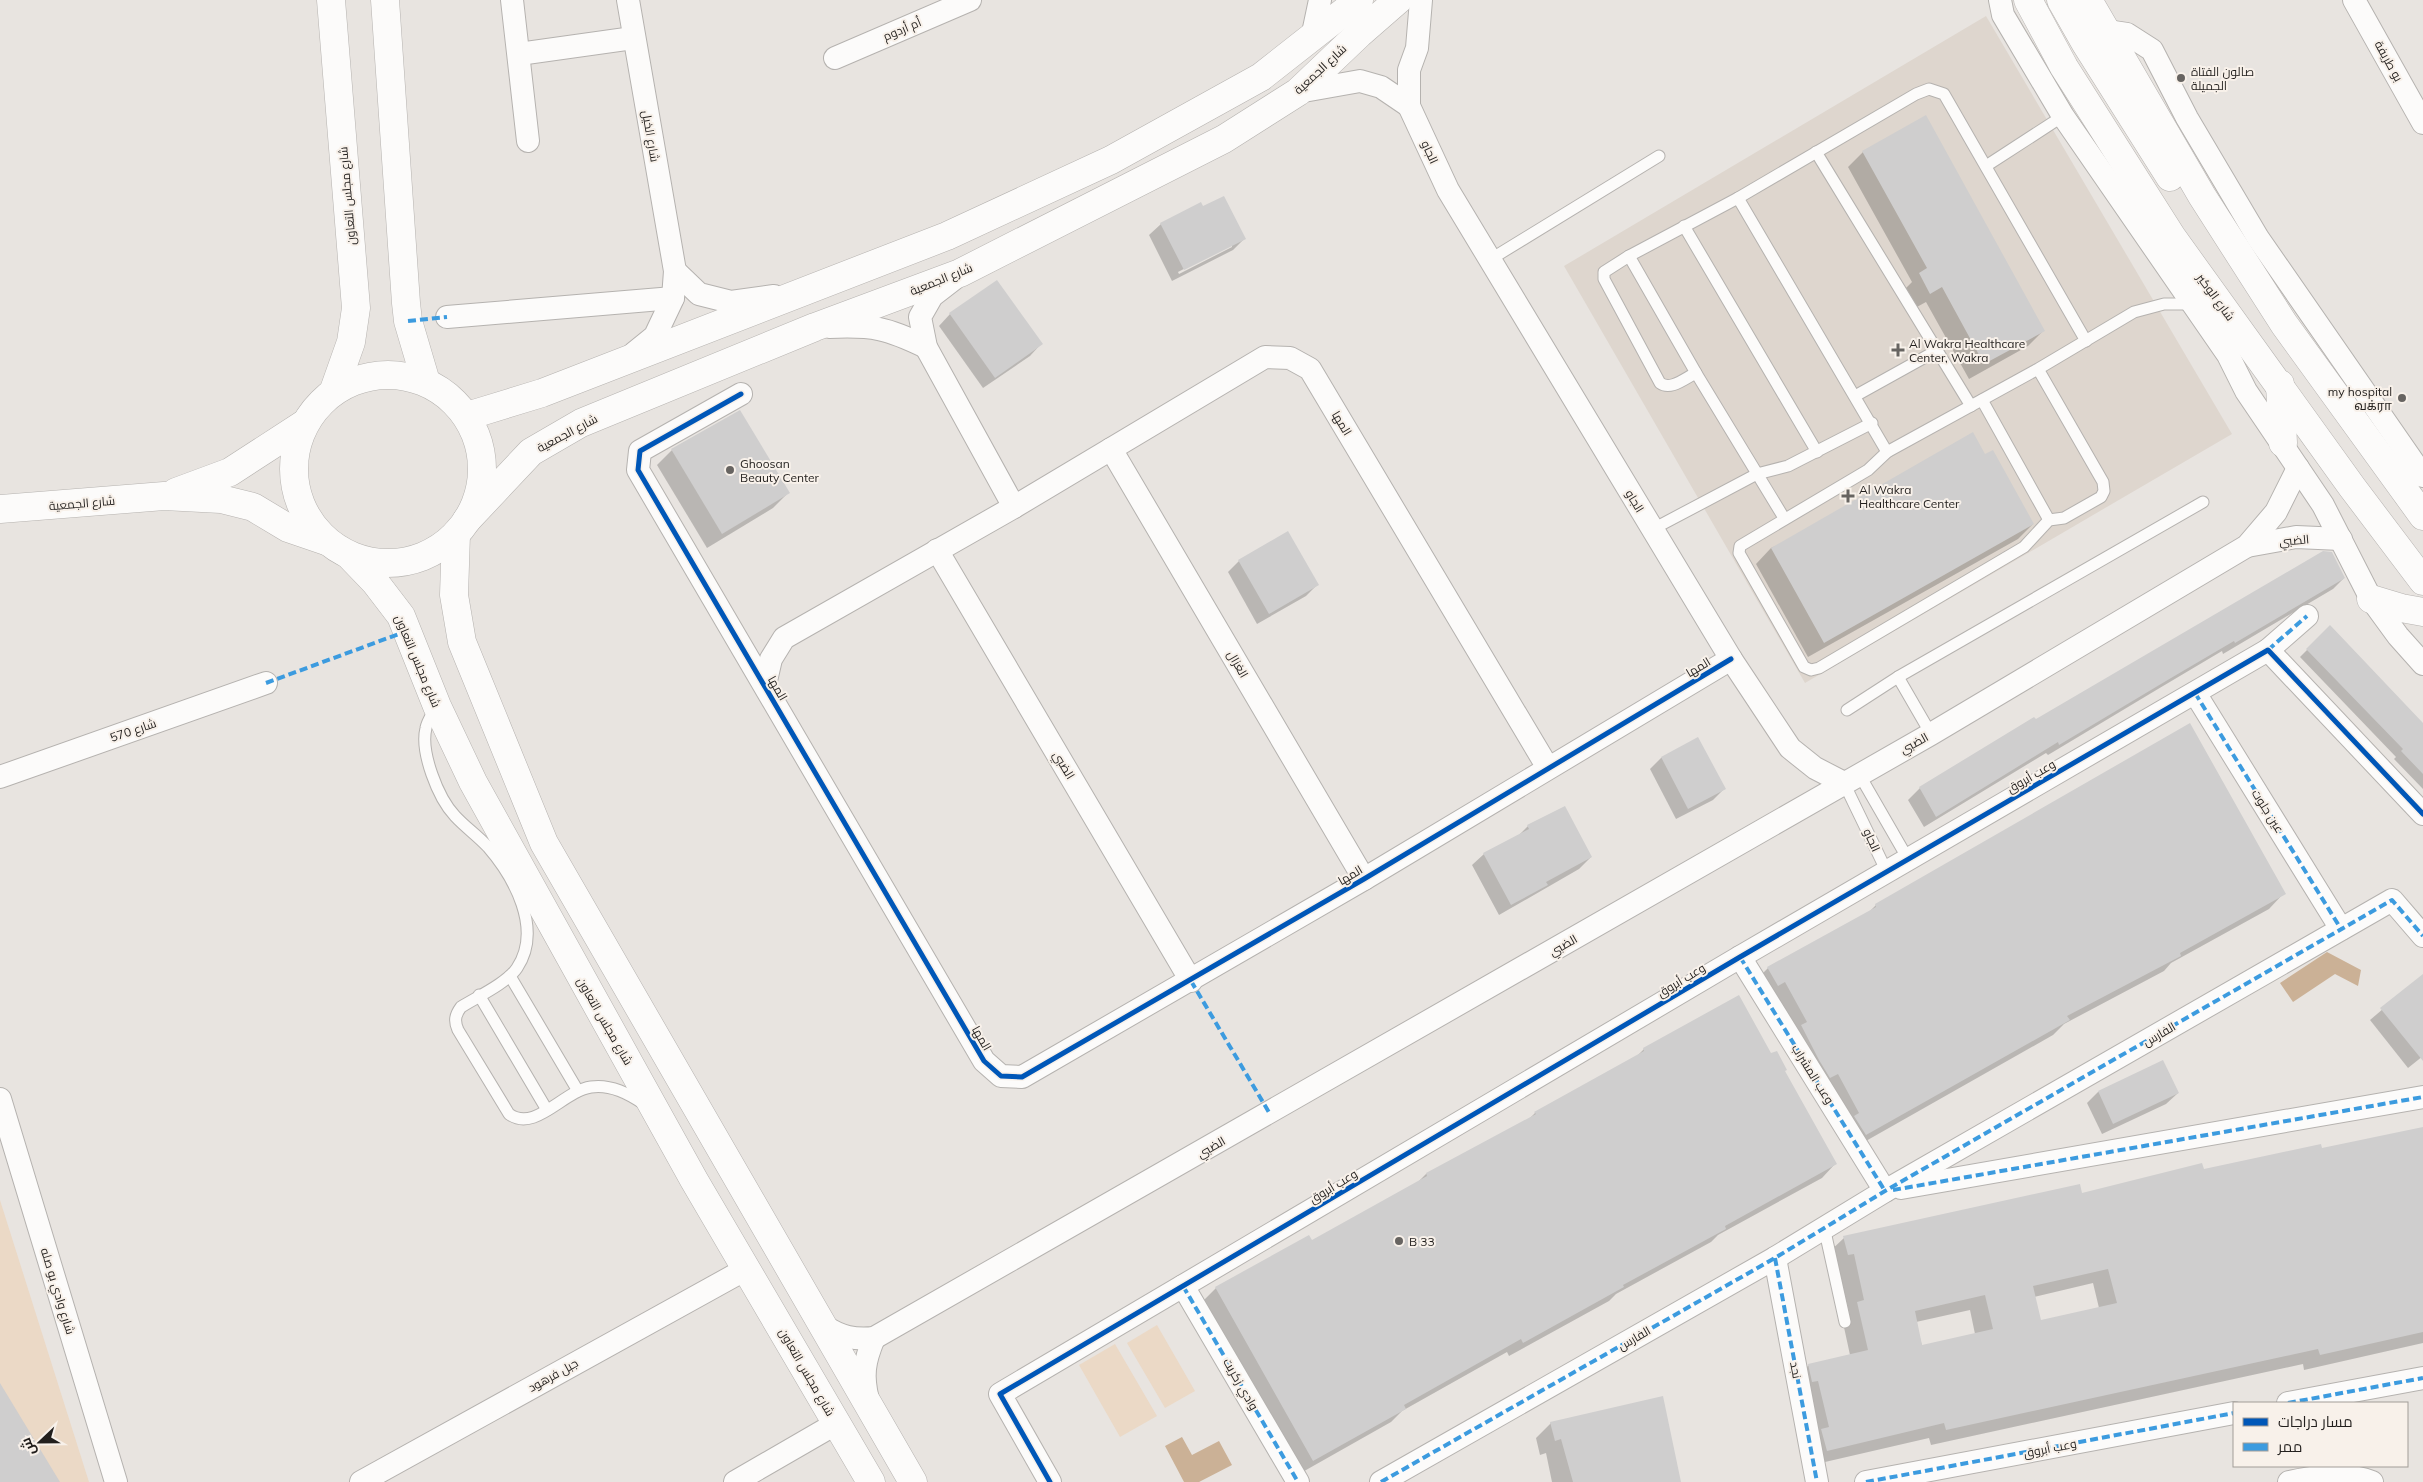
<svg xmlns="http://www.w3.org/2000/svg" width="2423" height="1482" viewBox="0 0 2423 1482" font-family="Mulish,Cairo,'Noto Sans Tamil',sans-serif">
<rect width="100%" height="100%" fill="#e8e4e0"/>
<path fill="#ded6ce" d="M 1986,16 L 2232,434 L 1805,683 L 1564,266 Z"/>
<g fill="#ebd9c6">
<path d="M 0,1200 L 89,1482 L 0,1482 Z"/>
<path d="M 1157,1325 L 1195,1391 L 1165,1408 L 1127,1343 Z"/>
<path d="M 1115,1344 L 1157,1416 L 1120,1437 L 1079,1365 Z"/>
</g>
<g fill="#cbb196">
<path d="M 2327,952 L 2361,970 L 2358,986 L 2335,974 L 2293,1002 L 2280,983 Z"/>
<path d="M 1182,1437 L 1192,1455 L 1219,1441 L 1232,1465 L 1199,1482 L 1184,1482 L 1165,1446 Z"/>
</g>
<g fill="#0003" fill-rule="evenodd">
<path d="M 1863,152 L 2043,331 L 2028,346 L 1969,379 L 1926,302 L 1915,308 L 1905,289 L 1912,282 L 1848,167 Z"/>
<path d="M 1203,208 L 1244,239 L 1233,250 L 1172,281 L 1149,235 L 1161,224 ZM 1232,244 L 1232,247 L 1179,274 L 1178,272 Z"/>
<path d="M 950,314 L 1041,344 L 1030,356 L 983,388 L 939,326 Z"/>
<path d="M 672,450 L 788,493 L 773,508 L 707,548 L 657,465 Z"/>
<path d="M 1984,456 L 2033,524 L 2018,539 L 1808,657 L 1756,564 L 1771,548 Z"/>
<path d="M 1239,561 L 1317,585 L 1306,596 L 1257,624 L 1228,572 Z"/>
<path d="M 2344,578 L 2333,589 L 2223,654 L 2222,651 L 2158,689 L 2048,755 L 2046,753 L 1924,827 L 1908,800 L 1920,788 L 2034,718 L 2035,721 Z"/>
<path d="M 2330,627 L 2423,728 L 2423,789 L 2394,759 L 2396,757 L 2300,657 Z"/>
<path d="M 1698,739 L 1724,789 L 1713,800 L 1676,819 L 1650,769 L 1661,758 Z"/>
<path d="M 1528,826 L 1591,857 L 1579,869 L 1499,915 L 1472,865 L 1484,854 L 1519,835 Z"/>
<path d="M 2284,893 L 2269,909 L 2171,963 L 2164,971 L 2064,1024 L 2053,1035 L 1850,1150 L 1753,983 L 1768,968 L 1869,912 L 1876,905 Z"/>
<path d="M 2423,975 L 2423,1056 L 2408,1068 L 2370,1020 Z"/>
<path d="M 1644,1049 L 1771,1055 L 1784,1071 L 1835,1164 L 1822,1178 L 1718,1235 L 1711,1242 L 1616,1294 L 1609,1301 L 1509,1356 L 1507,1352 L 1402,1411 L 1391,1422 L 1299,1474 L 1202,1302 L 1216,1288 L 1312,1242 L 1418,1182 L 1426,1174 L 1529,1119 L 1535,1113 L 1635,1058 Z"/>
<path d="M 2098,1092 L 2178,1093 L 2166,1104 L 2102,1134 L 2087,1103 Z"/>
<path d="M 2423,1128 L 2423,1343 L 2304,1370 L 2303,1364 L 1931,1445 L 1929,1438 L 1812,1465 L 1794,1380 L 1809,1365 L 1850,1355 L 1842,1318 L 1849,1312 L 1839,1269 L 1828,1253 L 1844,1238 L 2321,1149 ZM 2093,1283 L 2099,1308 L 2040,1322 L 2034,1297 ZM 1970,1310 L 1975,1334 L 1922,1346 L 1916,1322 Z"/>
<path d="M 1551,1423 L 1680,1482 L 1552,1482 L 1546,1453 L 1540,1455 L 1536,1438 Z"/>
</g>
<g fill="#cfcece" fill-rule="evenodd">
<path d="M 1926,115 L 2045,331 L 1984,364 L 1942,287 L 1930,294 L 1919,273 L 1927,268 L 1862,151 Z"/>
<path d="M 1224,196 L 1246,239 L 1184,270 L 1160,223 L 1201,202 L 1203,206 Z"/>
<path d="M 997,280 L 1043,344 L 995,378 L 949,313 Z"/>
<path d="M 740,410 L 790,493 L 722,534 L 671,449 Z"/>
<path d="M 1973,432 L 1985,454 L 1993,450 L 2034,524 L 1824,643 L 1771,548 Z"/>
<path d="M 1288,531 L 1319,585 L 1269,614 L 1238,560 Z"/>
<path d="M 2323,551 L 2332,552 L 2345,578 L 2235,643 L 2234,641 L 2171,678 L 2059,745 L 2058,742 L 1936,817 L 1919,787 L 2034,717 L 2036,719 Z"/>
<path d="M 2330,625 L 2423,723 L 2423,774 L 2401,751 L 2403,749 L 2306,649 Z"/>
<path d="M 2190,723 L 2286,894 L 2180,953 L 2181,956 L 2067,1016 L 2070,1020 L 1866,1135 L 1854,1116 L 1859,1113 L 1838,1074 L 1830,1078 L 1819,1060 L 1801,1025 L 1807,1022 L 1785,982 L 1778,986 L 1767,967 L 1876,907 L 1875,904 Z"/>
<path d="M 1698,737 L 1726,789 L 1688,809 L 1661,757 Z"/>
<path d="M 1565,806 L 1592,857 L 1546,882 L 1548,885 L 1511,905 L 1483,853 L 1529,829 L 1527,825 Z"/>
<path d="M 2423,974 L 2423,1061 L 2380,1008 Z"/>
<path d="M 1739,995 L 1771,1053 L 1777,1051 L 1787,1070 L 1785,1071 L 1837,1164 L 1725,1226 L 1726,1229 L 1623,1285 L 1624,1287 L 1523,1343 L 1521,1339 L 1404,1405 L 1406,1409 L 1313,1461 L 1215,1287 L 1309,1235 L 1312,1240 L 1427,1176 L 1426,1173 L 1536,1114 L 1534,1112 L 1644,1051 L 1643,1048 Z"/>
<path d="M 2163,1060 L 2179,1093 L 2113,1124 L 2098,1091 Z"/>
<path d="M 2423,1127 L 2423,1332 L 2320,1355 L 2318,1349 L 1946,1430 L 1944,1423 L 1827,1451 L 1821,1429 L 1829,1427 L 1818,1381 L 1812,1382 L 1808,1364 L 1868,1350 L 1857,1302 L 1864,1300 L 1854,1254 L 1848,1255 L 1843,1236 L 2080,1184 L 2082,1193 L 2202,1163 L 2204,1169 L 2321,1144 L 2322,1148 ZM 2108,1269 L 2117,1303 L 2041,1320 L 2033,1286 ZM 1985,1295 L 1993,1329 L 1922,1345 L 1915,1311 Z"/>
<path d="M 0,1383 L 60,1482 L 0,1482 Z"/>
<path d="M 1663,1396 L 1681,1482 L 1573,1482 L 1561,1439 L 1555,1441 L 1550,1422 Z"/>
</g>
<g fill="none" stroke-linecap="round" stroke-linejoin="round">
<defs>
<g id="lane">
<path d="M 1816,152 L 1971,406"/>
<path d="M 1986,166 L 2063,116"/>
<path d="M 1738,198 L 1887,452"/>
<path d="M 1684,226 L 1817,452"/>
<path d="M 1629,256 L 1696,373 L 1784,518"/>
<path d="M 1491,259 L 1659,156"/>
<path d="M 2038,369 L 2103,482 L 2104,491 L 2101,497 L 2064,518 L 2049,520 L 2024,547 L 1819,668 L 1811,670 L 1804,667 L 1739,553 L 1740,546 L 1868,470 L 1887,452 L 2038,369 L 2134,312 L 2164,304 L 2192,304"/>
<path d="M 1696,373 C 1685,378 1671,391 1660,383 L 1604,279 L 1604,272 L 1629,256 L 1738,198 L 1916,94 L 1929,89 L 1944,94 L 2086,341"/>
<path d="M 1855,396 L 1936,351"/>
<path d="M 1982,400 L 2049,520"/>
<path d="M 1653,529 L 1757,474 L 1788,466 L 1872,423"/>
<path d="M 1898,677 L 1931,734"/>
<path d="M 436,707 C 433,713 427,721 426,728 C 420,752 438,798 455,816 C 465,827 478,836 488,847 C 514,877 543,929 517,968 C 507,983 477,997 461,1007 C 455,1015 454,1021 458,1030 L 509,1114 C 535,1133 563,1091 591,1087 C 611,1084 629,1094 644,1104"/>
<path d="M 1847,710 L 1898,677 L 2203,502"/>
<path d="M 1859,774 L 1908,859"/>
<path d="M 1844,783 L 1887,872"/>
<path d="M 510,976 L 578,1091"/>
<path d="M 479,995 L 547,1110"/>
<path d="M 1824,1227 L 1845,1322"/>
</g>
<g id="street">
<path d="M 512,0 L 528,141"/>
<path d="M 628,0 L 675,271 L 673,298 L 655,336 L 634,353"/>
<path d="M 1421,0 L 1417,48 L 1409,70 L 1409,106 L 1448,190 L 1731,659 L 1790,748 L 1815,768 L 1844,783"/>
<path d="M 2000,0 L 2003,15 L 2063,116 L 2228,355 L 2246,391 L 2323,505 L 2371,599 L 2398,636 L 2423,664"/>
<path d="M 2354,0 L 2423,123"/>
<path d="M 2107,31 L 2127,34 L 2152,50 L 2187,118 L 2258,238 L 2423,476"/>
<path d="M 1312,38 L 1320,0"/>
<path d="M 519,54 L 633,38"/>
<path d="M 835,58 L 970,0"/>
<path d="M 1298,92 L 1360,81 L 1381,87 L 1409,106"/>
<path d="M 675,271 L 699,294 L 731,302 L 774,296"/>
<path d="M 954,279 L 932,296 L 920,317 L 926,347 L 1014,507"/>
<path d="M 447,317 L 673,298"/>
<path d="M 829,327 C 873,325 887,328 926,347"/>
<path d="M 741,394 L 640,451 L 638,470 L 984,1061 L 1001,1076 L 1022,1077 L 1364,879 L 1731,659"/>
<path d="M 1111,449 L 1364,879"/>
<path d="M 2247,546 L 2296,537 L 2341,539"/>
<path d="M 937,550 L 1191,981"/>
<path d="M 2268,650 L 2307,616"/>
<path d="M 765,685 L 771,659 L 784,638 L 1014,507 L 1265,357 L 1290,358 L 1310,369 L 1548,768"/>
<path d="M 2195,693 L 2341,929"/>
<path d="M 0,777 L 266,683"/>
<path d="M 1740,957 L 1885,1191"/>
<path d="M 0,1099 L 116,1482"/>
<path d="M 1901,1188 L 2423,1097"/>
<path d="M 1775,1258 L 1817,1482"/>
<path d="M 1183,1286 L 1298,1482"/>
<path d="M 824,1326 C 841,1337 854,1340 874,1338 L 1931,734 L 2247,546 L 2276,512 L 2298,468"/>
<path d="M 868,1400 C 862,1375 864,1362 874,1338"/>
<path d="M 2288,1403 L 2423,1378"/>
<path d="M 361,1482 L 746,1269"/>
<path d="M 735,1482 L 837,1423"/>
<path d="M 1050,1482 L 1000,1394 L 1740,957 L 2268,650 L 2423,814"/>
<path d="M 1381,1482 L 1775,1258 L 1885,1191 L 2392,900 L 2423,936"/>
<path d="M 1866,1482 L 2234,1413"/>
<path d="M 2289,1482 C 2320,1476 2342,1471 2372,1482"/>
</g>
<g id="secondary">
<path d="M 331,0 L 356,308 L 351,342 L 334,390"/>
<path d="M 385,0 L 406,303 L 408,321 L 426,382"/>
<path d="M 2028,0 L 2064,67 L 2172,237 L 2352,487 L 2423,581"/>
<path d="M 2061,0 L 2086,44 L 2170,177"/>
<path d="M 2088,0 L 2202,196 L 2284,324 L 2423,516"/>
<circle cx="388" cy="469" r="94"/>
<path d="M 2280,384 L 2283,443"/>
<path d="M 467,416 L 542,393 L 947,236 L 1111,160 L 1261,77 L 1359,0"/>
<path d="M 176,492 L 230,472 L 304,424"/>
<path d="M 0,509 L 164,496 L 221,499 L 253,507 L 288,528 L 326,541"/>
<path d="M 467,520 L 531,452 L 581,423 L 815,327 L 960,273 L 1224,139 L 1298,92 L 1359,34 L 1398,0"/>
<path d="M 456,534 L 454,595 L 462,642 L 544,843 L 913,1482"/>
<path d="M 350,556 L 375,582 L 401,616 L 437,706 L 473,782 L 694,1180 L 871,1482"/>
<path d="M 2371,599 L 2401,608 L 2423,612"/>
</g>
</defs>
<use href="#lane" stroke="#b5b2af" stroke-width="13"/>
<use href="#street" stroke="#b5b2af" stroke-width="24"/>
<use href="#secondary" stroke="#b5b2af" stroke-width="29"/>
<use href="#lane" stroke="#fcfbfa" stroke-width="11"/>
<use href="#street" stroke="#fcfbfa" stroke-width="22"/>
<use href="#secondary" stroke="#fcfbfa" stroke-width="28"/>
<g stroke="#3c9bdf" stroke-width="4" stroke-dasharray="8 4" stroke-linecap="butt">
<path d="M 408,321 L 447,317"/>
<path d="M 2268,650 L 2307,616"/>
<path d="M 266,683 L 407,631"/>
<path d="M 2195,693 L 2341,929"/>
<path d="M 1740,957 L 1885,1191"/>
<path d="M 1191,981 L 1270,1114"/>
<path d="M 1893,1190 L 2423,1097"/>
<path d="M 1775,1258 L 1817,1482"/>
<path d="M 1183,1286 L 1298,1482"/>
<path d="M 2288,1403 L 2423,1378"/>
<path d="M 1381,1482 L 1775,1258 L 1885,1191 L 2392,900 L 2423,936"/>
<path d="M 1866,1482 L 2234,1413"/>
</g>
<defs>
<g id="cycleway">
<path d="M 741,394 L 640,451 L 638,470 L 984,1061 L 1001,1076 L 1022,1077 L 1364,879 L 1731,659"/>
<path d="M 1050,1482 L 1000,1394 L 1740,957 L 2268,650 L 2423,814"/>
</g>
</defs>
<use href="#cycleway" stroke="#f8f1ea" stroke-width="8"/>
<use href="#cycleway" stroke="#0057b8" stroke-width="5"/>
</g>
<g fill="#676461" stroke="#f8f1ea" stroke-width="2">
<circle cx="2181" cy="78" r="5"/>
<path d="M1895.5 342.5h5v5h5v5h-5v5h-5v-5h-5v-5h5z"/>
<circle cx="2402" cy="398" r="5"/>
<circle cx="730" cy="470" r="5"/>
<path d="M1845.5 488.5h5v5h5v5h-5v5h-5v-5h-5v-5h5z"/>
<circle cx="1399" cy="1241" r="5"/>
</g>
<g text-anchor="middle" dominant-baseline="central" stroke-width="4" stroke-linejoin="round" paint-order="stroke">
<g font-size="12" fill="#221f1d" stroke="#f8f1ea">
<text transform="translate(902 29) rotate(-23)">أم أردوم</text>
<text transform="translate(2389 61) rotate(61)">بو طريفة</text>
<text transform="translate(1320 69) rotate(-43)">شارع الجمعية</text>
<text transform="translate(651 136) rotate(80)">شارع الخيل</text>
<text transform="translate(1430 152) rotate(65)">الجاو</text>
<text transform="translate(347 196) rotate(-95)">شارع مجلس التعاون</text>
<text transform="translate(941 279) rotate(-22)">شارع الجمعية</text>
<text transform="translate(2216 297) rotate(54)">شارع الوكير</text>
<text transform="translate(1342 423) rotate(59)">المها</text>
<text transform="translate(567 433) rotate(-28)">شارع الجمعية</text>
<text transform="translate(1635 501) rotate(59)">الجاو</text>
<text transform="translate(82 503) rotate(-5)">شارع الجمعية</text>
<text transform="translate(2294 540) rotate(-5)">الضبي</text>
<text transform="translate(418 661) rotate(67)">شارع مجلس التعاون</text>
<text transform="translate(1238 664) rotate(60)">الغزال</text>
<text transform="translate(1698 667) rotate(-31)">المها</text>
<text transform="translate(778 688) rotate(60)">المها</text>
<text transform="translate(133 730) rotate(-19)">شارع 570</text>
<text transform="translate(1914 743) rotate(-29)">الضبي</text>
<text transform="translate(1064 765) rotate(59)">الضبي</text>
<text transform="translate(2031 776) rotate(-30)">وعب أبروق</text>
<text transform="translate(2268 811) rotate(58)">عين جلوت</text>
<text transform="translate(1872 840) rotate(65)">الجاو</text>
<text transform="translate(1350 875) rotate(-31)">المها</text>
<text transform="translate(1563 945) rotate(-30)">الضبي</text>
<text transform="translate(1681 980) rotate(-31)">وعب أبروق</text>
<text transform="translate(605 1021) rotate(60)">شارع مجلس التعاون</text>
<text transform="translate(2159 1034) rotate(-30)">الفارس</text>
<text transform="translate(982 1038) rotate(60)">المها</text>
<text transform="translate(1813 1074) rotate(58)">وعب المشراب</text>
<text transform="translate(1211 1147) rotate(-30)">الضبي</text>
<text transform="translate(1333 1186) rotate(-31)">وعب أبروق</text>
<text transform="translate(58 1291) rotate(73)">شارع وادي بو صله</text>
<text transform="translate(1634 1338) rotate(-30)">الفارس</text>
<text transform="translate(1796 1370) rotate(79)">نجد</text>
<text transform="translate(807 1372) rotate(60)">شارع مجلس التعاون</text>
<text transform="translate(553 1375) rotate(-29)">جبل فرهود</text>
<text transform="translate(1241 1384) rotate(60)">وادي زكريت</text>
<text transform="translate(2050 1448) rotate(-11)">وعب أبروق</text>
</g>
<g font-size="12" fill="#221f1d" stroke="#f8f1ea" text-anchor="start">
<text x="2191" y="71">صالون الفتاة<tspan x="2191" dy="14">الجميلة</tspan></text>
<text x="1909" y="343">Al Wakra Healthcare<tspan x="1909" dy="14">Center, Wakra</tspan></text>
<text x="2392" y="391" text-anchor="end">my hospital<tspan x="2392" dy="14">வக்ரா</tspan></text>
<text x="740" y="463">Ghoosan<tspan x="740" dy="14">Beauty Center</tspan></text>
<text x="1859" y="489">Al Wakra<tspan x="1859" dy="14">Healthcare Center</tspan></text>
<text x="1409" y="1241">B 33</text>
</g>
</g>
<rect x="2233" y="1402" width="175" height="65" fill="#f8f1ea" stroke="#a29d98"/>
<rect x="2243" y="1418" width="25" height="8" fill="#0057b8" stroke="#a29d98"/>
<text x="2278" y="1427" font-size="15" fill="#221f1d">مسار دراجات</text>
<rect x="2243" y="1443" width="25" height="8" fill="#3c9bdf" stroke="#a29d98"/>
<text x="2278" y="1452" font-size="15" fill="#221f1d">ممر</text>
<g transform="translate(40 1442) rotate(248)" stroke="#f8f1ea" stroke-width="4" paint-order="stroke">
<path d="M0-4L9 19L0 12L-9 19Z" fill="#221f1d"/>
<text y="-8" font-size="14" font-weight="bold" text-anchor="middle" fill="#221f1d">ش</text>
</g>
</svg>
